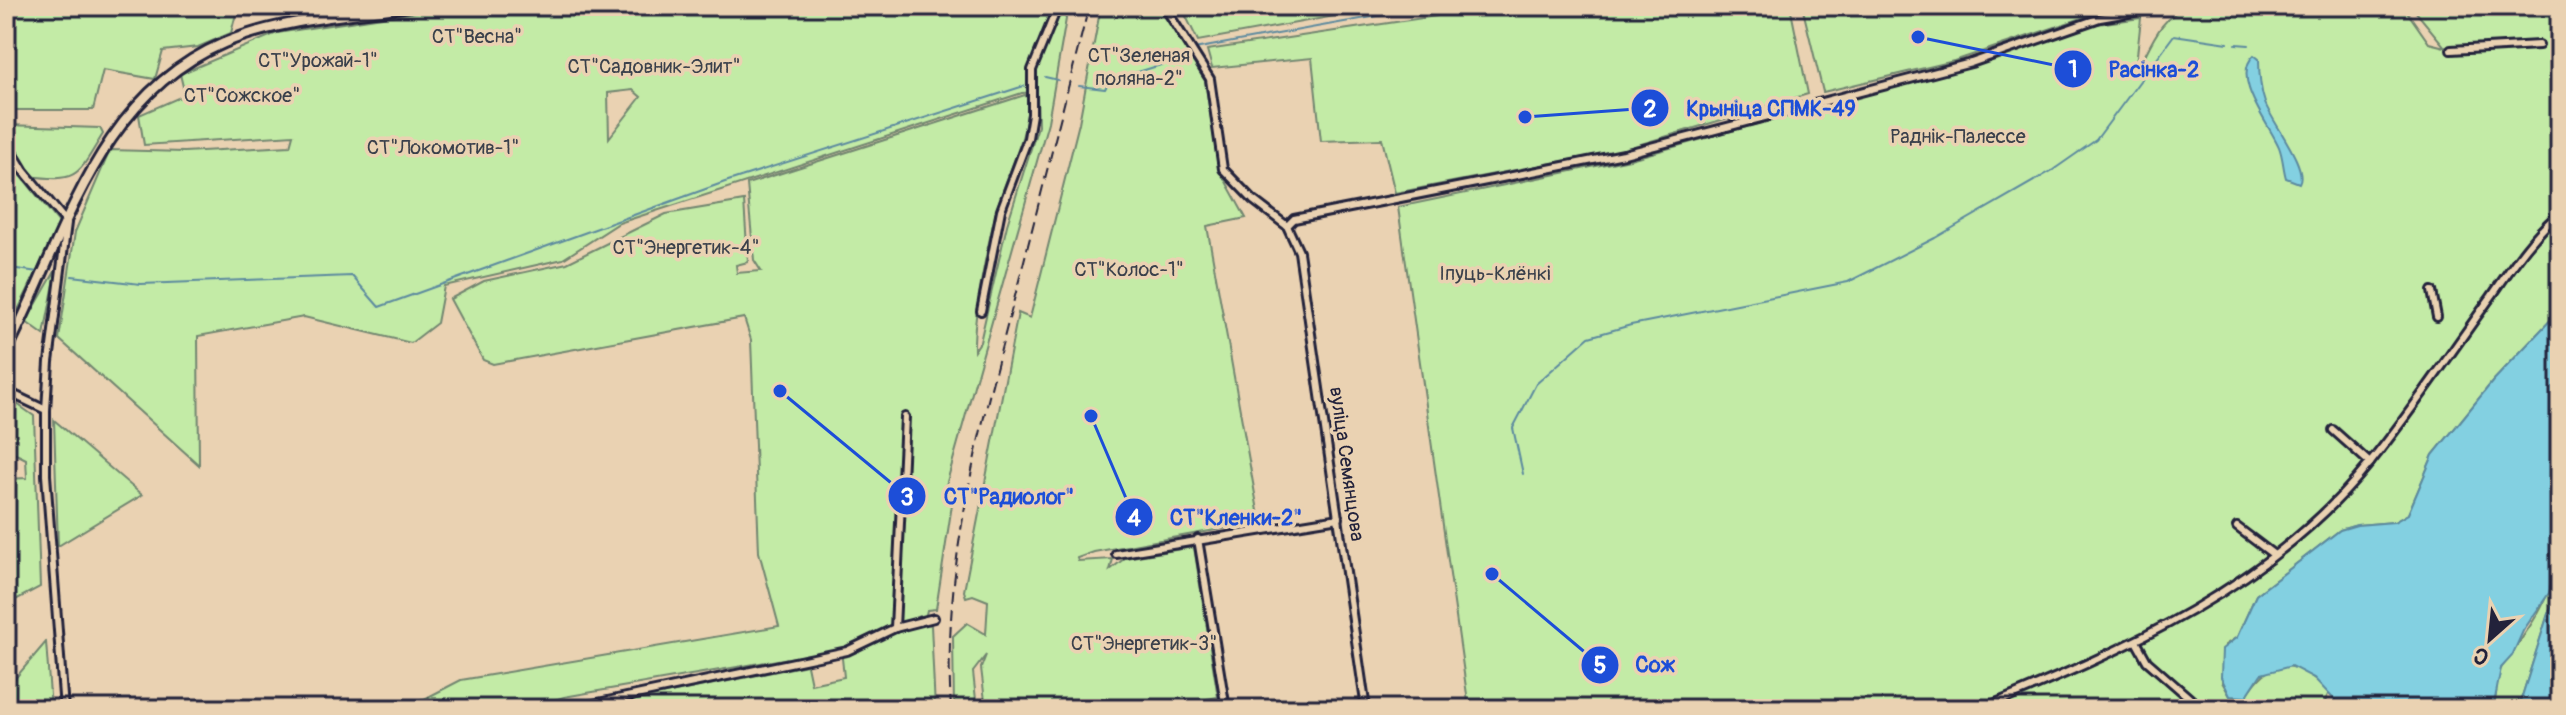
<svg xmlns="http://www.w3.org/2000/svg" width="2566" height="715" viewBox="0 0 2566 715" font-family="Pangolin,sans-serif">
<rect width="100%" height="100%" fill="#ead2b2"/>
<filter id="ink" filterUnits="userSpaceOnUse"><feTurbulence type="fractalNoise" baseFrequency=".0125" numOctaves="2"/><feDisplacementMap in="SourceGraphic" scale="16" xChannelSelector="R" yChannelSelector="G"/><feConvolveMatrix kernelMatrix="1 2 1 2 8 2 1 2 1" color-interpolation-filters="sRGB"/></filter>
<g filter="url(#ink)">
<g fill="#c3eba6" stroke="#728670" stroke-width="2" fill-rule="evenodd">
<path d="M 6,6 L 238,6 L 231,33 L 198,47 L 163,51 L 155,79 L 103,70 L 93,110 L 6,110 Z"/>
<path d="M 455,6 L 1062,6 L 1066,19 L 1048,122 L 945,489 L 953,498 L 936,609 L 927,610 L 924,623 L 931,625 L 935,709 L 592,709 L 807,665 L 811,684 L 844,677 L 841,649 L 564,697 L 526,709 L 405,709 L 461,680 L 779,626 L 759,552 L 751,340 L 744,318 L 493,364 L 483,360 L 450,299 L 484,281 L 567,263 L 666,214 L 744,201 L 748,262 L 736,265 L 737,273 L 761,271 L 754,260 L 747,184 L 1025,95 L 1028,99 C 1028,138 1009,168 998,205 C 988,242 973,314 974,351 L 980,342 L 1007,225 L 1038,126 L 1037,92 L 1022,93 L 619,223 L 563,259 L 444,286 L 437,323 L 411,343 L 304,317 L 198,336 L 199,465 L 59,339 L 75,232 L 110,150 L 184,152 L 290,146 L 293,135 L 144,145 L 139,115 L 185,95 L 180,74 L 277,33 ZM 633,90 L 641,97 L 609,138 L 608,93 Z"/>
<path d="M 1101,6 L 1158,6 L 1205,81 L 1219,169 L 1246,218 L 1207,226 L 1260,522 L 1094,552 L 1077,558 L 1078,561 L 1113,559 L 1110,570 L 1125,558 L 1194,547 L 1218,697 L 1201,700 L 1191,709 L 986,709 L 981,668 L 986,655 L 973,672 L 977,709 L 954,709 L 953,636 L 967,623 L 986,634 L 988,601 L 973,595 L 966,597 L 964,591 L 1018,313 L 1030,318 L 1079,123 Z"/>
<path d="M 1181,6 L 1389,6 L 1198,41 Z"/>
<path d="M 1457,6 L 1790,6 L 1808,94 L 1621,150 L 1395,193 L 1382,139 L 1321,141 L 1312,58 L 1212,68 L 1207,50 L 1436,16 Z"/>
<path d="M 1802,6 L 2138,6 L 2100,12 L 1954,61 L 1823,92 Z"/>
<path d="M 2189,6 L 2403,6 L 2429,43 L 2445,47 L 2411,6 L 2560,6 L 2560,310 L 2493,381 L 2433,455 L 2408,514 L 2394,522 L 2357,525 L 2340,530 L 2256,595 L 2237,637 L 2225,645 L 2222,682 L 2230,696 L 2246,697 C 2271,654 2297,659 2329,692 L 2322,709 L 1469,709 L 1398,207 L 1630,159 L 1932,76 L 2097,24 L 2141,18 L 2135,74 C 2151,47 2158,17 2189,6 Z"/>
<path d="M 6,125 L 100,128 L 103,134 C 78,174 80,183 30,176 L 6,132 Z"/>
<path d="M 6,157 L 60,224 L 18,310 L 6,299 Z"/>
<path d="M 57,268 L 44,335 L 26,322 Z"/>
<path d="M 7,397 L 34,416 L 40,587 L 6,605 L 6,479 L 27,478 L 26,459 L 6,449 Z"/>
<path d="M 54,420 L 142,495 L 58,546 Z"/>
<path d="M 2559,567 L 2560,591 L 2548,614 L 2518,709 L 2493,709 C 2498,696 2495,677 2502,667 C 2519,642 2552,600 2554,569 Z"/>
<path d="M 46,642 L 51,709 L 10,709 L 6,689 Z"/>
</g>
<g fill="#83d0e1" stroke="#5c8a9f" stroke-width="2">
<path d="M 2254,55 L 2259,59 C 2259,74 2260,89 2265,103 C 2272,122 2309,168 2299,183 L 2286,178 C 2283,168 2283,157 2279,147 C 2270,125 2230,78 2254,55 Z"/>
<path d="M 2560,310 L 2560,568 L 2555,568 L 2549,593 L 2523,631 L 2512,656 L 2501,668 L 2493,709 L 2343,709 L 2314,678 L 2291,666 L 2261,674 L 2246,697 L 2230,696 L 2221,677 L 2222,649 L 2237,637 L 2256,595 L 2340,530 L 2357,525 L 2394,522 L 2408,514 L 2433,455 L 2493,381 Z"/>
<path d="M 2560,591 L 2560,709 L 2518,709 L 2548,614 Z"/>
</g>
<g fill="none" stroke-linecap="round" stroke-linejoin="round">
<g stroke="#5c8a9f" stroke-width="2">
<path d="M 2236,44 L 2249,45"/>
<path d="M 1194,49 L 1433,6"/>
<path d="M 1045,77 L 1058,80"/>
<path d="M 1079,86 L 1105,89 L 1109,81 L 1180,59 L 1188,52"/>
<path d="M 6,271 L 10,268 L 38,272"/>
<path d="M 72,276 L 141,284 L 352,276 L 379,307 L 725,182 L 1024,86"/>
<path d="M 1523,474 L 1513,428 L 1536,384 L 1589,337 L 1631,325 L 1848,282 L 1935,238 L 2053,170 L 2096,140 L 2174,35 L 2228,43"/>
</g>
<defs>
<g id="street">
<path d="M 1164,6 L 1210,79 L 1223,169 L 1253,200 L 1287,226 L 1299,252 L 1366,709"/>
<path d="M 2451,50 L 2539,45"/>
<path d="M 6,141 L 24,171 L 67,223 L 49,362 L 46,410 L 46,475 L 64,709"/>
<path d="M 1287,226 L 1294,219 L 1624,154 L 1971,63 L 2100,18 L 2168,6"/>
<path d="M 2432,291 L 2437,317"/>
<path d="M 981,311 L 1001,210 L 1028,138 L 1032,114 L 1032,70 L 1058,6"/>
<path d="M 6,391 L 46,410"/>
<path d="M 2333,430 L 2370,463"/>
<path d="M 2237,527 L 2274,555"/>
<path d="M 1198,539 L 1226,709"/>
<path d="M 1116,554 L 1339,518"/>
<path d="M 895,628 L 905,417"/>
<path d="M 2137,643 L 2147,661 L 2202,709"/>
<path d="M 569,709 L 847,651 L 895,628 L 934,618"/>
<path d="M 1981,709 C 2126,649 2269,588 2370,463 C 2413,410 2451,352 2491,297 C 2512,267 2532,236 2560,213"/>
</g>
<path id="secondary" d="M 6,352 C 64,240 96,97 224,43 C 281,19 348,16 409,6"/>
</defs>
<use href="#street" stroke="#22223b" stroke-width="12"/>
<use href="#secondary" stroke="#22223b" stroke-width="14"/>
<use href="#street" stroke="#ead2b2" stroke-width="6"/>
<use href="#secondary" stroke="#ead2b2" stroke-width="8"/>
<path stroke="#22223b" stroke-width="2" stroke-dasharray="12 6" stroke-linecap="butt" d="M 951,709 C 942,566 979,433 1015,296 C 1040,199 1064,103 1089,6"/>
</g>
</g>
<g text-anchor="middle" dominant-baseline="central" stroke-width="7" stroke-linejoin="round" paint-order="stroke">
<g font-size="20" fill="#3a404b" stroke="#ead2b2">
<text x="477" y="36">СТ"Весна"</text>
<text x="1139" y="55">СТ"Зеленая<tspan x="1139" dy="23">поляна-2"</tspan></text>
<text x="318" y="60">СТ"Урожай-1"</text>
<text x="654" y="66">СТ"Садовник-Элит"</text>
<text x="242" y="95">СТ"Сожское"</text>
<text x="1958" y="136">Раднік-Палессе</text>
<text x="443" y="147">СТ"Локомотив-1"</text>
<text x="686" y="247">СТ"Энергетик-4"</text>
<text x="1129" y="269">СТ"Колос-1"</text>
<text x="1495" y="273">Іпуць-Клёнкі</text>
<text x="1144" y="643">СТ"Энергетик-3"</text>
</g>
<g font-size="20" fill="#22223b" stroke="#ead2b2">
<text transform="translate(1347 464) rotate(82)">вуліца Семянцова</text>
</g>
</g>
<path fill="none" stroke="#1d4ed8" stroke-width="3" d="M1918 37L2073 69M1525 117L1650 108M780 391L907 496M1091 416L1134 517M1492 574L1600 665"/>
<g fill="#1d4ed8" stroke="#ead2b2" stroke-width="3">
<circle cx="1918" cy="37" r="8"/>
<circle cx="1525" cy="117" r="8"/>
<circle cx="780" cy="391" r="8"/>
<circle cx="1091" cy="416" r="8"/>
<circle cx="1492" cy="574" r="8"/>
<circle cx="2073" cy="69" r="20"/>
<circle cx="1650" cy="108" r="20"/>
<circle cx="907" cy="496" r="20"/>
<circle cx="1134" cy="517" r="20"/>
<circle cx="1600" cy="665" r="20"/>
</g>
<g font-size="24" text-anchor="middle" font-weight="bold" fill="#fff">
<text x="2073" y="77">1</text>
<text x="1650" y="117">2</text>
<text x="907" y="505">3</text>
<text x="1134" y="526">4</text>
<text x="1600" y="673">5</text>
</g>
<g font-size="22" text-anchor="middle" font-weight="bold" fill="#1d4ed8" stroke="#ead2b2" stroke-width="7" stroke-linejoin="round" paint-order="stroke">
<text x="2154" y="77">Расінка-2</text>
<text x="1771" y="116">Крыніца СПМК-49</text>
<text x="1009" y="504">СТ"Радиолог"</text>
<text x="1236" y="525">СТ"Кленки-2"</text>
<text x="1655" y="672">Сож</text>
</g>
<rect width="2566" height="715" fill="none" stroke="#ead2b2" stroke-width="32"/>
<rect x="16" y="16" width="2534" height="683" fill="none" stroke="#22223b" stroke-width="3" filter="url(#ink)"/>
<g transform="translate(2490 639) rotate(207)" stroke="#ead2b2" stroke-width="6" paint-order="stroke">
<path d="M0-6L14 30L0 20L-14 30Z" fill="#22223b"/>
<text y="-12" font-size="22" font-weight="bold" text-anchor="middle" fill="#22223b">С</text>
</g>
</svg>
